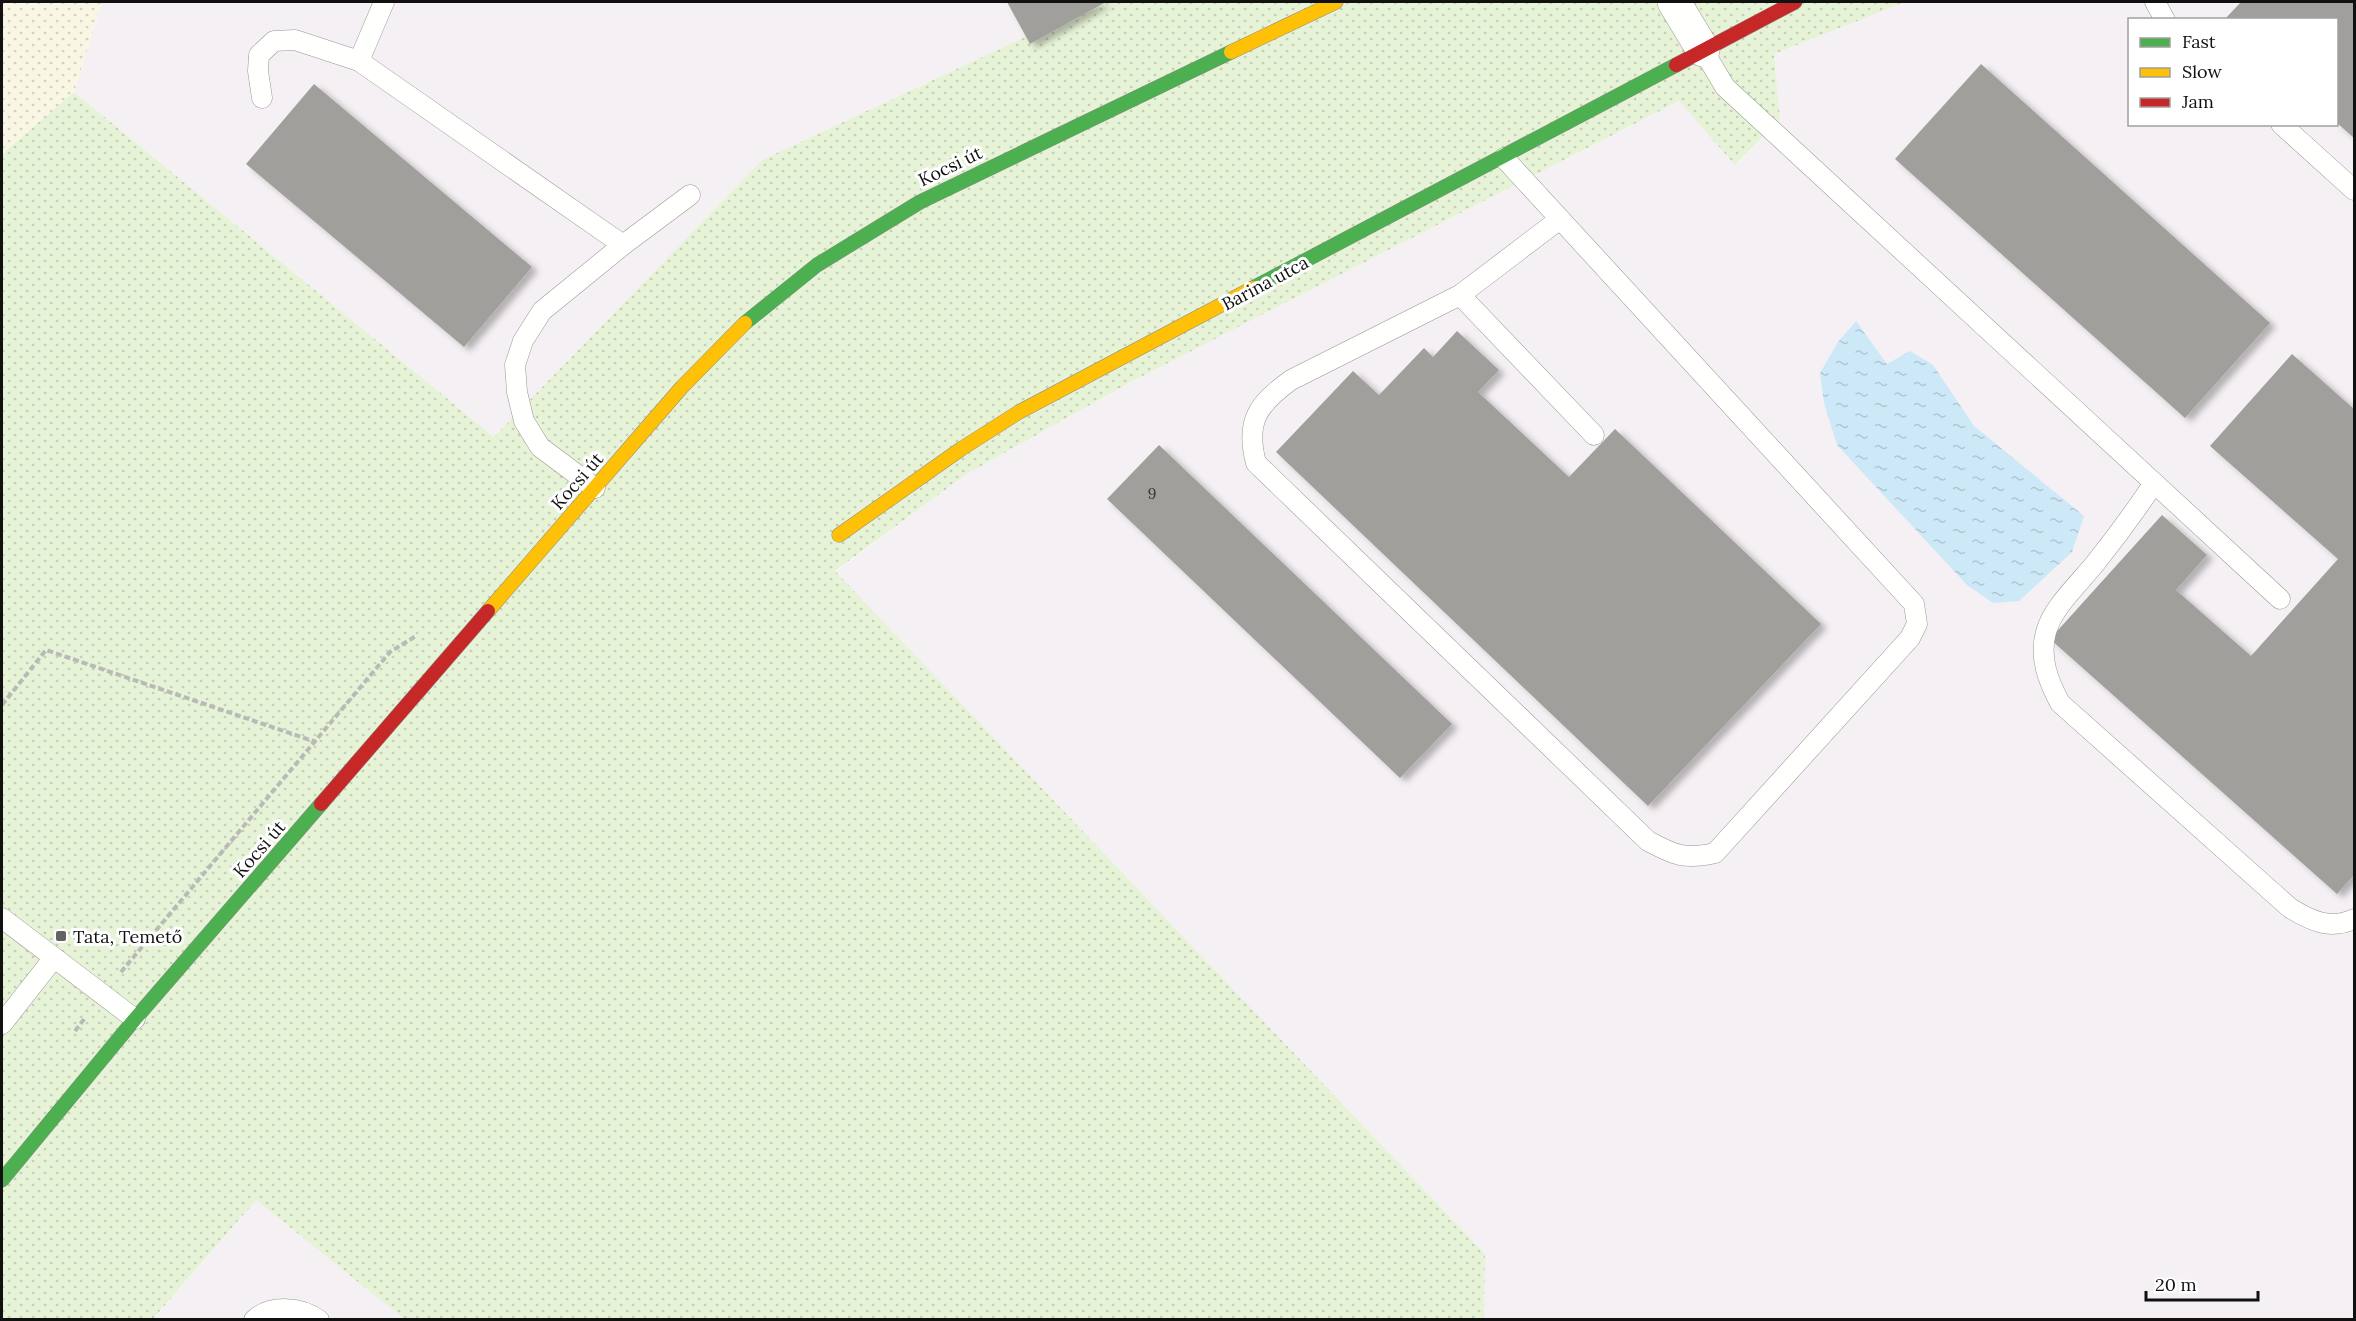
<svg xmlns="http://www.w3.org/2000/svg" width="2356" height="1321" viewBox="0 0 2356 1321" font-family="Lora,serif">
<defs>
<pattern id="farmland-dots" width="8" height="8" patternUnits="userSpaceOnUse" patternTransform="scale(1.5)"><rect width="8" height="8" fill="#f9f7e4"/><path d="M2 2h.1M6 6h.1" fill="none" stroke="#d4d3c3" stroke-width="1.8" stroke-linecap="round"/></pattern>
<pattern id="grass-dots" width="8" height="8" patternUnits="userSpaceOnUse" patternTransform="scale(1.5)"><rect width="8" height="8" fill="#e7f3d7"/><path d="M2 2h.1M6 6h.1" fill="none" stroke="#c5cfb8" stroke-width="1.8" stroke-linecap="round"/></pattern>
<pattern id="water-ripples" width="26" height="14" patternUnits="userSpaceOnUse" patternTransform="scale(1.5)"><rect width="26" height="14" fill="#cde8f7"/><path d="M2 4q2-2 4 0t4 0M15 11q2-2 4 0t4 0" fill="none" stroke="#afc6d3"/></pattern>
<filter id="shadow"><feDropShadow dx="6" dy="4" stdDeviation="3" flood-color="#0004"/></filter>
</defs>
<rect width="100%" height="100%" fill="#fdfcf7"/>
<g fill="#f5f0f3" fill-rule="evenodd">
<path d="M 102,2 L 1100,2 L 762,160 L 494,437 L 74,92 Z"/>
<path d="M 1905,2 L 2354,2 L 2354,1319 L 1484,1319 L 1485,1254 L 835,572 L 967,474 L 1129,383 L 1679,101 L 1736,165 L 1780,120 L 1774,54 ZM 2130,20 L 2336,20 L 2336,124 L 2130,124 Z"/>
<path d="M 256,1200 L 404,1319 L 153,1320 Z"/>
</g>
<path fill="url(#farmland-dots)" d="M 2,2 L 102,2 L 74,92 L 2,154 Z"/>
<path fill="url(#grass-dots)" d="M 1100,2 L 1905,2 L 1774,54 L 1780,120 L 1735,165 L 1679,101 L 1129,383 L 967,474 L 835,571 L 1485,1254 L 1484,1319 L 404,1319 L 256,1200 L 153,1319 L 2,1319 L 2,154 L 74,92 L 494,437 L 762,160 Z"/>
<path fill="url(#water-ripples)" d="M 1856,321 L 1887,364 L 1910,351 L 1933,365 L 1974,426 L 2084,516 L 2072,552 L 2019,601 L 1993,603 L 1967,585 L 1837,445 L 1824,403 L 1820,373 L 1838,342 Z"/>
<g fill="#a19f9c" filter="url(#shadow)">
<path d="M 1007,2 L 1106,2 L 1030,44 Z"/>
<path d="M 2241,2 L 2354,2 L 2354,138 L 2336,122 L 2336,20 L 2224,20 Z"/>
<path d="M 1981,64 L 2270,323 L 2185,418 L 1895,159 Z"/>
<path d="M 314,84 L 532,267 L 464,347 L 246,164 Z"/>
<path d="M 1457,331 L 1499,370 L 1478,392 L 1569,477 L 1615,429 L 1821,624 L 1648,806 L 1276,452 L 1353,371 L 1379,395 L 1424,348 L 1433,357 Z"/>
<path d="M 2292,354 L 2354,409 L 2354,875 L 2337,894 L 2050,639 L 2162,515 L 2207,555 L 2176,590 L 2251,656 L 2338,559 L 2210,446 Z"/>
<path d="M 1159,445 L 1452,724 L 1400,778 L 1107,499 Z"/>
</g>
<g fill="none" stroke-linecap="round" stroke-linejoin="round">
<defs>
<g id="lane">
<path d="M 2155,2 L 2165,20"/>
<path d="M 1703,50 L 1725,87 L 2280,599"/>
<path d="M 359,61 L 384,2"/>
<path d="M 262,98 L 258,71 L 259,55 L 274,41 L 295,40 L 359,61 L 623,245"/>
<path d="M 2281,124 L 2354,190"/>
<path d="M 1504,158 L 1914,604 L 1917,624 L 1910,638 L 1715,853 C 1685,860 1674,855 1648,841 L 1256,463 C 1245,421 1258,404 1291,380 L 1460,295 L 1560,219"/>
<path d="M 1460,295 L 1594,435"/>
<path d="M 2154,483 C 2136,510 2117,536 2097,561 C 2081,582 2053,606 2046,632 C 2039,657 2048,681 2060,703 L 2290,908 C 2311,921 2330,930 2354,919"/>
<path d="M 595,488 L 540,447 L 524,421 L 517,392 L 515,365 L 523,341 L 542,311 L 623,245 L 690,195"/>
<path d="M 2,918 L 135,1019"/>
<path d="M 2,1024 L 53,959"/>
<path d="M 254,1320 C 271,1304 302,1307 319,1320"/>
</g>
<path id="street" d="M 1674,2 L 1703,50"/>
<g id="fast">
<path d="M 1253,288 L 1676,65"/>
<path d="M 745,323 L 817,265 L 920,202 L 1231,52"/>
<path d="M 2,1180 L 135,1019 L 321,804"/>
</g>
<g id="slow">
<path d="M 1231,52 L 1336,2"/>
<path d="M 839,535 L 961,449 L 1019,412 L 1253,288"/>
<path d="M 488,611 L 682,387 L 745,323"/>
</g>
<g id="jam">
<path d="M 1676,65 L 1795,2"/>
<path d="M 321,804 L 488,611"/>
</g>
</defs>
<use href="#lane" stroke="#979795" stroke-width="21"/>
<use href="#street" stroke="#979795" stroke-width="34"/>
<use href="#fast" stroke="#8e8d8b" stroke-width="15"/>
<use href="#slow" stroke="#8e8d8b" stroke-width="15"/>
<use href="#jam" stroke="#8e8d8b" stroke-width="15"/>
<g stroke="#b9b9b8" stroke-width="4" stroke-dasharray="6 3" stroke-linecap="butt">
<path d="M 2,705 L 46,650 L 316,742"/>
<path d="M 121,972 L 390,652 L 416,636"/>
<path d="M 75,1031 L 85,1018"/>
</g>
<use href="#lane" stroke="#fffffe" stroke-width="20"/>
<use href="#street" stroke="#fffffe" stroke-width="33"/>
<use href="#fast" stroke="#4caf50" stroke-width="14"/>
<use href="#slow" stroke="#ffc107" stroke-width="14"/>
<use href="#jam" stroke="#c62828" stroke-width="14"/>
</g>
<rect fill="#646362" stroke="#fff" stroke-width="2" x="55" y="930" width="12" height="12" rx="3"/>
<g text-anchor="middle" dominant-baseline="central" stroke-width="6" stroke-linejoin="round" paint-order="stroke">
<g font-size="15" fill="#353434">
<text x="1152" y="493">9</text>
</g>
<g font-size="18" fill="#111" stroke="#fff">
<text transform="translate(950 166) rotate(-26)">Kocsi út</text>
<text transform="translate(1265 283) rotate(-28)">Barina utca</text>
<text transform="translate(577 481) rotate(-49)">Kocsi út</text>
<text transform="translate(259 849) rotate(-49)">Kocsi út</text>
</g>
<g font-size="18" fill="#111" stroke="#fff" text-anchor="start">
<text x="73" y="936">Tata, Temető</text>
</g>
</g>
<rect width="2356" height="1321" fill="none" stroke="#111111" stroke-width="6"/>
<rect x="2128" y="18" width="210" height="108" fill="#ffffff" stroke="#a0a0a0" stroke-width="1.5"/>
<rect x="2140" y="38" width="30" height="9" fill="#4caf50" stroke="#a0a0a0" stroke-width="1.5"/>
<text x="2182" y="48" font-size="18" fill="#111111">Fast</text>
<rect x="2140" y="68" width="30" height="9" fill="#ffc107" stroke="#a0a0a0" stroke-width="1.5"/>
<text x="2182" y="78" font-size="18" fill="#111111">Slow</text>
<rect x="2140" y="98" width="30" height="9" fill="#c62828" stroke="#a0a0a0" stroke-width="1.5"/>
<text x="2182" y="108" font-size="18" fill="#111111">Jam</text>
<path d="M2146 1291v9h112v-9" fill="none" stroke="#111111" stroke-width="3"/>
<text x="2155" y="1291" font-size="18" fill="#111111" stroke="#ffffff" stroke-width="4.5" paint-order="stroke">20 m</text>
</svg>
